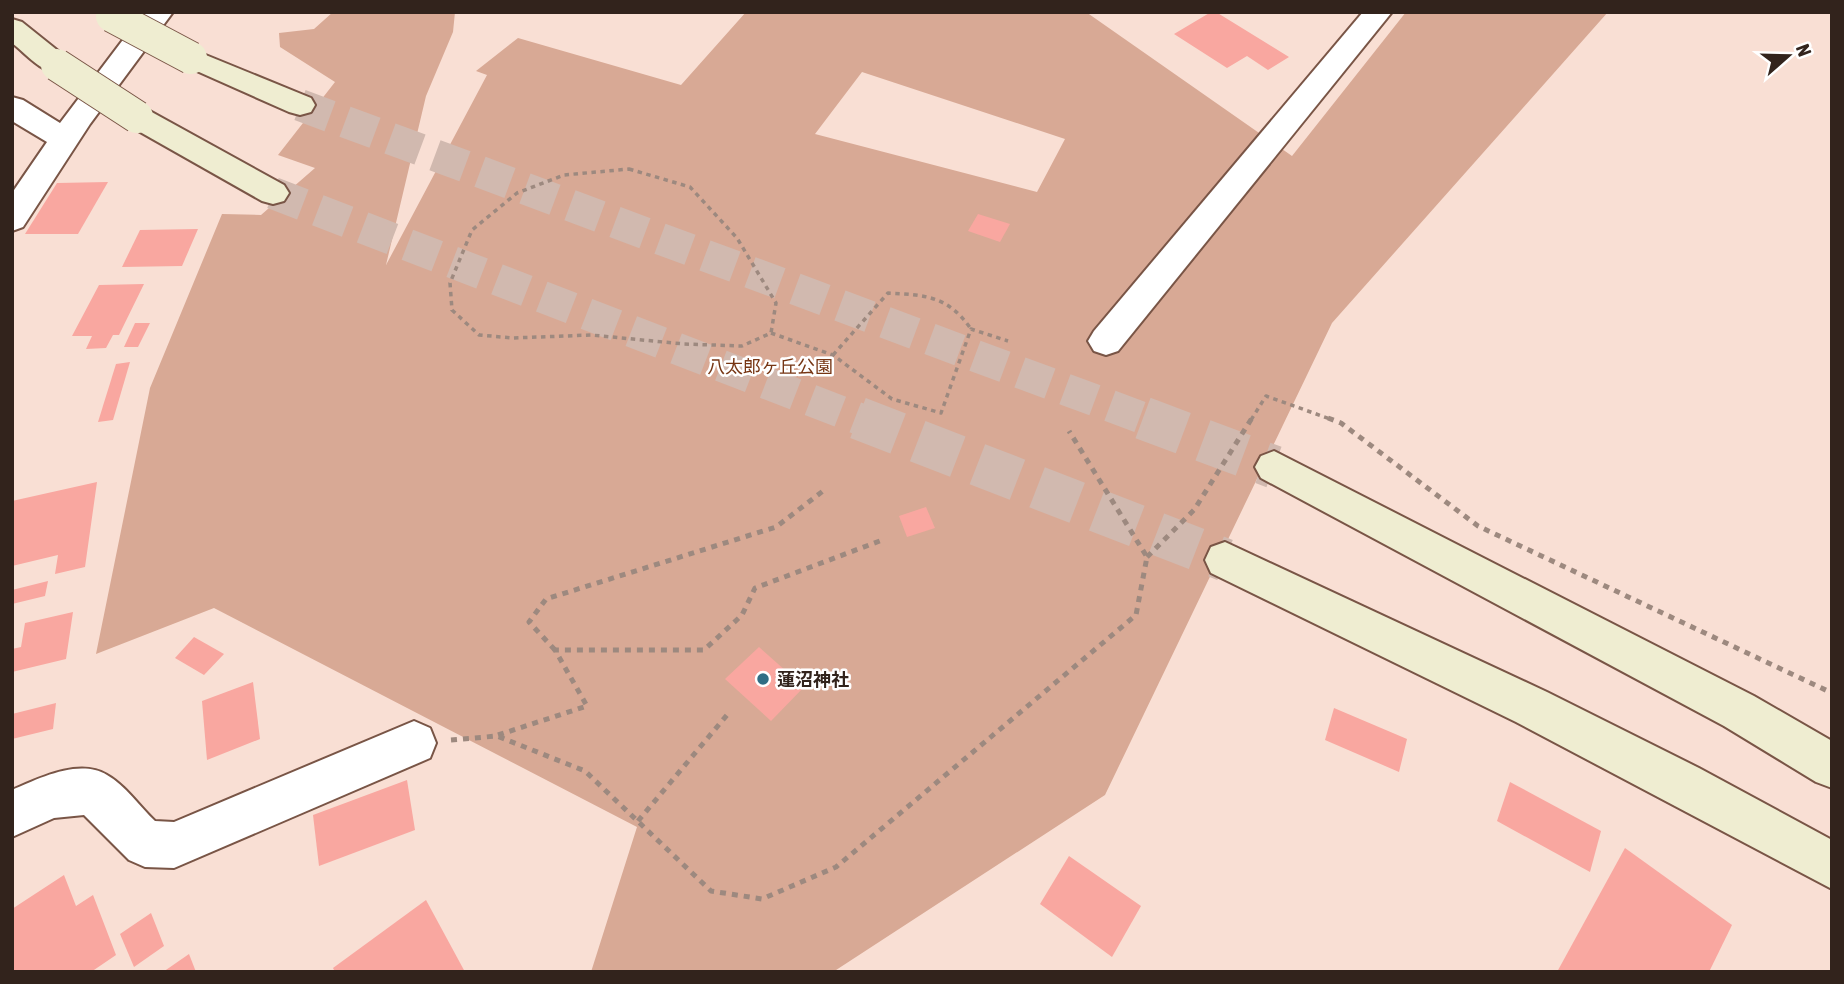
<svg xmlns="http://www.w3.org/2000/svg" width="1844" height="984" viewBox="0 0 1844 984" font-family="'Asap Condensed','Noto Sans JP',sans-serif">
<rect width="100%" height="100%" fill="#f9dfd4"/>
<path fill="#d8a995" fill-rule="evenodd" d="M 333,12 L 455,12 L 453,32 L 426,96 L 386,265 L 487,75 L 476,71 L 518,38 L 681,85 L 746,12 L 1086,12 L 1292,156 L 1406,12 L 1608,12 L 1332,323 L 1105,795 L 833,972 L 591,972 L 637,827 L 214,608 L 96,654 L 150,388 L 222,214 L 261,215 L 315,168 L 278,155 L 335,82 L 280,47 L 279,33 L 314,29 ZM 862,72 L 1065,139 L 1037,192 L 815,134 Z"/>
<g fill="#f9a7a0">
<path d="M 1211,12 L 1216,12 L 1289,57 L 1268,70 L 1247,56 L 1227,68 L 1174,34 Z"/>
<path d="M 108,182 L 78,234 L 25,234 L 57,183 Z"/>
<path d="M 978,214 L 1010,224 L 1000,242 L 968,231 Z"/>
<path d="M 198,229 L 182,266 L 122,267 L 140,230 Z"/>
<path d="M 144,284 L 119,335 L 113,335 L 106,348 L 86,349 L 92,336 L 72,336 L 99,285 Z"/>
<path d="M 135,323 L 150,323 L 138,347 L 124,347 Z"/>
<path d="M 130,362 L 113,420 L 98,422 L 116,364 Z"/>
<path d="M 97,482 L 85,567 L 55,574 L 58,555 L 12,566 L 12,501 Z"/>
<path d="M 926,507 L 935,528 L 907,537 L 899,516 Z"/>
<path d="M 48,581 L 45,596 L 12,604 L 12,590 Z"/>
<path d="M 73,612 L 66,659 L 12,672 L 12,649 L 21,647 L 25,623 Z"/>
<path d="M 194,637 L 224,654 L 204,675 L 175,658 Z"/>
<path d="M 759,647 L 804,687 L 771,721 L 725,679 Z"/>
<path d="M 253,682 L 260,739 L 207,760 L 202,701 Z"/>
<path d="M 56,703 L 53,729 L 12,739 L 12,714 Z"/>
<path d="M 1334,708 L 1407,739 L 1399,772 L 1325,740 Z"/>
<path d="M 407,780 L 415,830 L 319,866 L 313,815 Z"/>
<path d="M 1510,782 L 1601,831 L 1590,872 L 1497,821 Z"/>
<path d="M 1625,848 L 1732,925 L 1709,972 L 1557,972 Z"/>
<path d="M 1069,856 L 1141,906 L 1112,957 L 1040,904 Z"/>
<path d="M 64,875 L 76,906 L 93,895 L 116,955 L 91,972 L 12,972 L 12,909 Z"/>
<path d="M 426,900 L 465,972 L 335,972 L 333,968 Z"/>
<path d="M 151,913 L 164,946 L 134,967 L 120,934 Z"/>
<path d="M 189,954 L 196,972 L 163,972 Z"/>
</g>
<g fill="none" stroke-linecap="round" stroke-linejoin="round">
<g stroke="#d1b9af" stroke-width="32" stroke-dasharray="32 16" stroke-linecap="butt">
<path d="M 300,105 L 1148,420"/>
<path d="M 273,193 L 862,420"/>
</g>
<g stroke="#d1b9af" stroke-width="43" stroke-dasharray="43 21" stroke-linecap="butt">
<path d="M 858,418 L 1225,560"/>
<path d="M 1143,418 L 1274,467"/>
</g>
<defs>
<g id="street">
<path d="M 144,12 L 173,12 L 90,124 L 23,227 L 12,231 L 12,193 L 47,142 L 12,121 L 12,97 L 23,100 L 60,123 Z"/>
<path d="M 1363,12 L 1392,12 L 1118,351 L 1106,355 L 1094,351 L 1088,341 L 1094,331 Z"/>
<path d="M 414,721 L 430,728 L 436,743 L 430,758 L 174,868 L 145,867 L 129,860 L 84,815 L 54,818 L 12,837 L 12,790 C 38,779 79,758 107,775 C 125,785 140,807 155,821 L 174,822 Z"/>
</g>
<g id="secondary">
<path d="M 12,19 L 22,22 L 67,58 L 71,65 L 67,72 C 45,78 29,56 12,43 Z"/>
<path d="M 191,49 L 311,98 L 315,105 L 311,112 L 300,115 L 289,112 L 181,64 L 177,58 L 181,52 Z"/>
<path d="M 137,107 L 148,110 L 284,185 L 289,193 L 284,201 L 273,204 L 262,201 L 126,124 L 122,117 L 126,110 Z"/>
<path d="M 1274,451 L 1754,696 L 1832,741 L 1832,788 L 1816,782 L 1724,726 L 1261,478 L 1255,467 L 1261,456 Z"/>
<path d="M 1225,542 L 1547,692 L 1699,768 L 1832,840 L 1832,889 L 1516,722 L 1211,573 L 1205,560 L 1211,547 Z"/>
</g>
</defs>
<use href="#street" stroke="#795546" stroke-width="4"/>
<use href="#secondary" stroke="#795546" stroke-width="4"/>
<g stroke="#9d897f" stroke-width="3.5" stroke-dasharray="4.5 4.5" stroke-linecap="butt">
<path d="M 629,169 L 690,187 L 737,238 L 776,303 L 771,333 L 742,346 L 684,344 L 591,335 L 513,338 L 479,335 L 452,310 L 450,283 L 472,230 L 517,193 L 564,175 Z"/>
<path d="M 771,333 L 833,355 L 892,399 L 941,413 L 971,329 L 1008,341"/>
<path d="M 833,355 L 888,293 C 926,295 948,296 971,329"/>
<path d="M 1251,420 L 1266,396 L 1333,420"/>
</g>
<g stroke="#9d897f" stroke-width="5" stroke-dasharray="6 6" stroke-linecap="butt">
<path d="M 1328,418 L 1341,423 L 1478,526 L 1832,693"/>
<path d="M 1147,557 L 1194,510 L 1252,418"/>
<path d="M 555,650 L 529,622 L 546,599 L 776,527 L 823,491"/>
<path d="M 498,735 L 587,706 L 555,650 L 704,650 L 742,615 L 755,588 L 885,539"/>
<path d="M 451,740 L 497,736 L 585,771 L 711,891 L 762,899 L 836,867 L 1136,615 L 1147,557 L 1069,431"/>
<path d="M 638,821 L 727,715"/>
</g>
<use href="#street" fill="#fff" fill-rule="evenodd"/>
<use href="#secondary" fill="#efedd1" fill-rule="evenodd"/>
<defs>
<g id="secondary-bridge">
<path d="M 112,16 L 191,58"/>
<path d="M 57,65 L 137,117"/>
</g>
</defs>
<use href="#secondary-bridge" stroke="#795546" stroke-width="34" stroke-linecap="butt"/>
<use href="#secondary-bridge" stroke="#efedd1" stroke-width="32"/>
</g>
<circle fill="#306d84" stroke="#fff" stroke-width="2.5" cx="763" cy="679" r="7"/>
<g text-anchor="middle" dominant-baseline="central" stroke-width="5" stroke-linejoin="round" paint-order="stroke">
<g font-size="18" fill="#763513" stroke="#fff">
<text x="770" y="366">八太郎ヶ丘公園</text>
</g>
<g font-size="18" font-weight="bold" fill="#32231c" stroke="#fff" text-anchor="start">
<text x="777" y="679">蓮沼神社</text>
</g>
</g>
<rect width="1844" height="984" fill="none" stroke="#32231c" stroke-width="28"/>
<g transform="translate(1788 56) rotate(70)" stroke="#ffffff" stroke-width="5" paint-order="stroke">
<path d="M0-5L12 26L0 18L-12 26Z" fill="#32231c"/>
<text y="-10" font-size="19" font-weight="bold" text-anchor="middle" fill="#32231c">N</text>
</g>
</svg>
